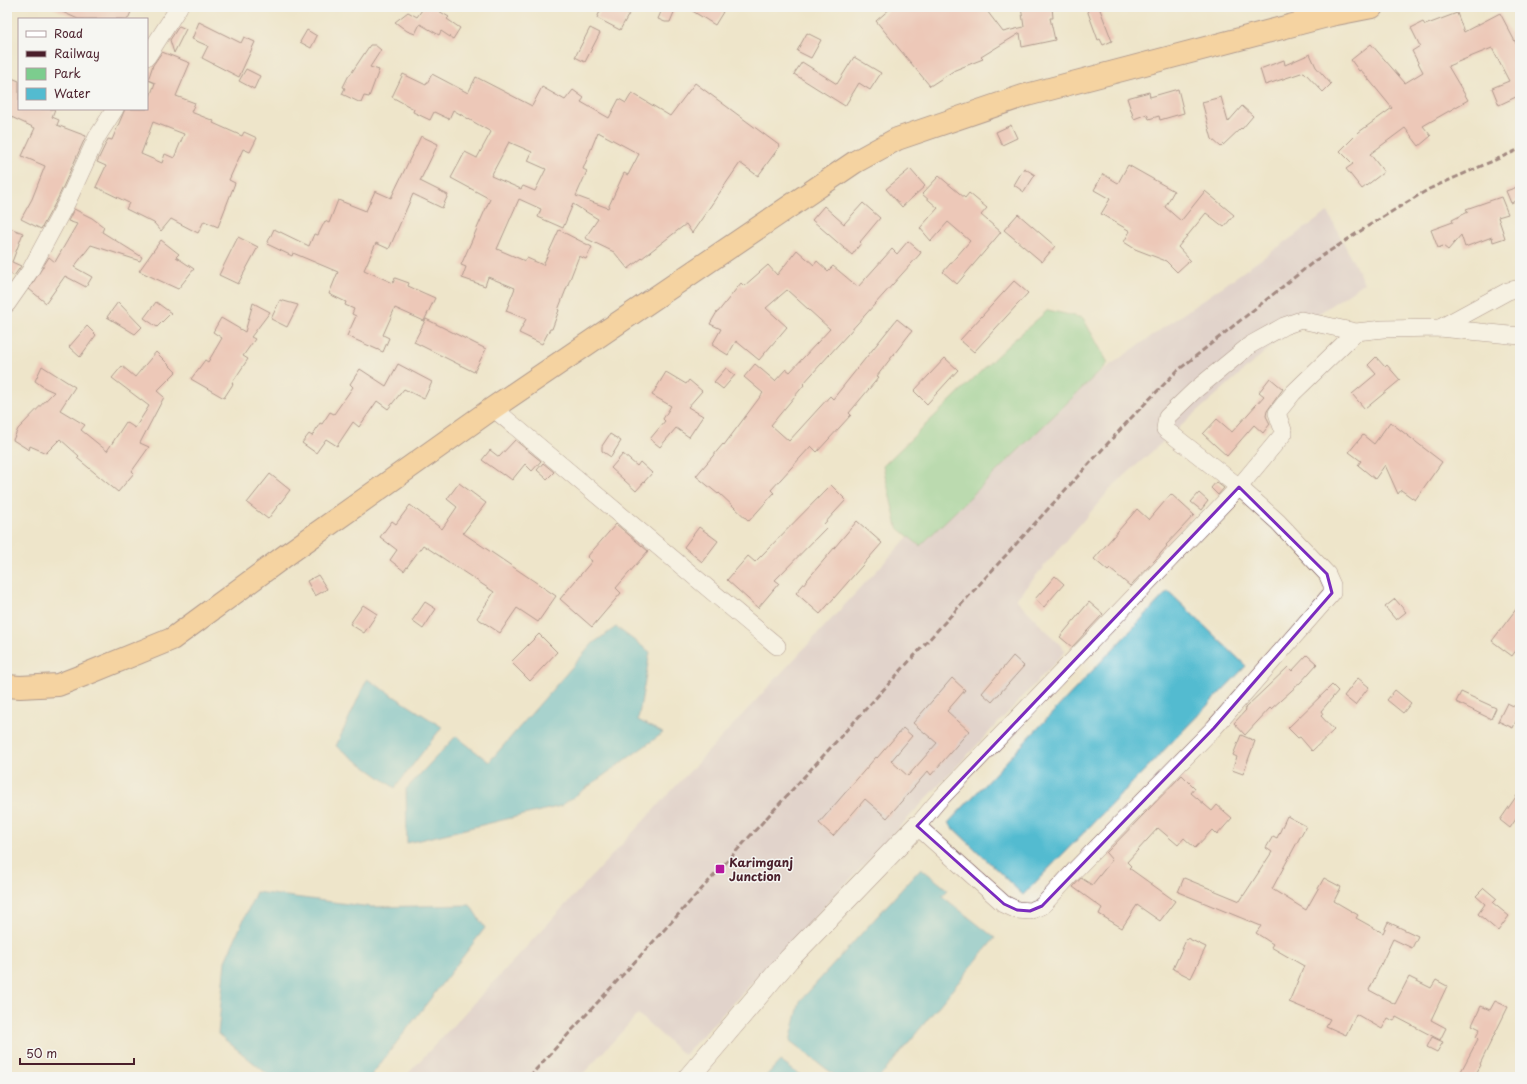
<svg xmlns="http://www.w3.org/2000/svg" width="1527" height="1084" viewBox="0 0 1527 1084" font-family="'Playpen Sans',sans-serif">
<rect width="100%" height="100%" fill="#f6f6f2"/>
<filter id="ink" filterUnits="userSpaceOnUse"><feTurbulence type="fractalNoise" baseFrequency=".025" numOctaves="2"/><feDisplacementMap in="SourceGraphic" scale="8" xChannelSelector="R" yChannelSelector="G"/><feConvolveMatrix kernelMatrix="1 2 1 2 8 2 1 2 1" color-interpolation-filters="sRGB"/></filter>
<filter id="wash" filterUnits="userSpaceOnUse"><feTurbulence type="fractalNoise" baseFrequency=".012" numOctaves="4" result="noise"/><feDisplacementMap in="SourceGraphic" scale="16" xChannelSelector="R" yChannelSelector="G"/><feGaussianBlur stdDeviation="0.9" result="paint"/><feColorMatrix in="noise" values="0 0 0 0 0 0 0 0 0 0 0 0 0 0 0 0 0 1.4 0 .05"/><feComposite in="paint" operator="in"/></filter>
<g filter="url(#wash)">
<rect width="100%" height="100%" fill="#eee5ca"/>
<path fill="#d1bdcc" d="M 1328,212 L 1364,283 L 1276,342 L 1113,486 L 1016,599 L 1066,651 L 684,1055 L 638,1014 L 580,1077 L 405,1077 L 988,451 Z"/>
<path fill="#7ccd8e" stroke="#63765c" d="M 1048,310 L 1083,318 L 1108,363 L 920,546 L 897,527 L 883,466 L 1008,345 Z"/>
<g fill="#53bbd0" stroke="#4e6d7e">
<path d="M 1168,591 L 1246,666 L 1023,895 L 948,823 Z"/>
<path d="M 616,627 L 650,652 L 638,720 L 663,733 L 561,806 L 407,843 L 406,789 L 456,736 L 489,762 L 593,643 Z"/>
<path d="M 367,679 L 442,727 L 395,788 L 336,746 Z"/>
<path d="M 921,868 L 948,890 L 942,896 L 995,938 L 880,1077 L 837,1077 L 790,1041 L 800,1001 Z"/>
<path d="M 256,892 L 371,907 L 470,905 L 485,928 L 370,1077 L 271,1077 L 218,1034 L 225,961 Z"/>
<path d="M 780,1061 L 803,1077 L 765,1077 Z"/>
</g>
<g id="blocks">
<g fill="#eaa5a3" fill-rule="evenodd">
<path d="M 51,7 L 133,7 L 128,19 L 78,19 Z"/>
<path d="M 424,7 L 432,7 L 449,17 L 447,19 L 460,28 L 453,39 L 441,31 L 439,35 L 420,24 L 415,34 L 407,31 L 395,22 L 408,12 L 417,17 Z"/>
<path d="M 602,7 L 617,7 L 629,14 L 620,30 L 597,18 Z"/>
<path d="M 663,7 L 667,7 L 675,10 L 670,22 L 665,22 L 658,19 Z"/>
<path d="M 686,7 L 714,7 L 723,12 L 715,25 Z"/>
<path d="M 892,7 L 984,7 L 1003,32 L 1024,27 L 1021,7 L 1052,7 L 1053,18 L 1050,18 L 1055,40 L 1022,47 L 1020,33 L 981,57 L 983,59 L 955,70 L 930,86 L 876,21 Z"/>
<path d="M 1086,7 L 1099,7 L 1112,41 L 1103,45 L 1100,39 L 1098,40 Z"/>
<path d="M 1457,13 L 1464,32 L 1500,13 L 1520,51 L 1520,101 L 1518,96 L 1499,105 L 1492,88 L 1509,81 L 1492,48 L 1448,66 L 1468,100 L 1423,126 L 1431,136 L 1419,146 L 1405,128 L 1370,154 L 1384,172 L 1362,189 L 1346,169 L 1353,164 L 1340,151 L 1359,132 L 1392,108 L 1361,70 L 1359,71 L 1351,60 L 1371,44 L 1405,83 L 1423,72 L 1412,51 L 1420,46 L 1411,28 L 1423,22 L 1425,25 Z"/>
<path d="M 199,22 L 241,43 L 244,37 L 255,42 L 239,77 L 202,58 L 208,46 L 192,39 Z"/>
<path d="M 179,26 L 186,29 L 174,53 L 170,40 Z"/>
<path d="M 590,28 L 600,33 L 585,62 L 575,57 Z"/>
<path d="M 307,30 L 317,36 L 311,48 L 300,42 Z"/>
<path d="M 807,33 L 821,40 L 811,58 L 797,51 Z"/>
<path d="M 370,45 L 375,45 L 381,50 L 370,67 L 379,70 L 369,97 L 364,96 L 361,103 L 342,94 L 345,88 L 343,87 L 349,75 L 350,75 Z"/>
<path d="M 162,52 L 190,63 L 176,96 L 195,103 L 191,112 L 214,121 L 213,123 L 242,136 L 244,132 L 257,138 L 250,152 L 243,149 L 229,180 L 235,183 L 218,227 L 204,221 L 198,233 L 171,219 L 161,231 L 154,223 L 126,209 L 129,203 L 96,187 L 106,166 L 97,162 L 108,139 L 112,140 L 125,109 L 147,109 L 147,105 L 155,83 L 148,80 L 153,65 ZM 153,122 L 184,134 L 174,158 L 165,154 L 162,163 L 141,154 Z"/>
<path d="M 1310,54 L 1316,67 L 1331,84 L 1323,92 L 1304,72 L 1265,85 L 1260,69 L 1284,60 L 1285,65 Z"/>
<path d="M 854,57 L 881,73 L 870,90 L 859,83 L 845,106 L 794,74 L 802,62 L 837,84 Z"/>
<path d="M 246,69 L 260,76 L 254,89 L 239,81 Z"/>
<path d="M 403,74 L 426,85 L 432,74 L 468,93 L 476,77 L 532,106 L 542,87 L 565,100 L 573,90 L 584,98 L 581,102 L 609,118 L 619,99 L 626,103 L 632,93 L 670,116 L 695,83 L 780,146 L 758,176 L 740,163 L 692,233 L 686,224 L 628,269 L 614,252 L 585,238 L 598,219 L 573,204 L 563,228 L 538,217 L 541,209 L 519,199 L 497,249 L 525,261 L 527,258 L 543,265 L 559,230 L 592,247 L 586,259 L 579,256 L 558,310 L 559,310 L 552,329 L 550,329 L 542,344 L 519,333 L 526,319 L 506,311 L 515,288 L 488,277 L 485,286 L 462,278 L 466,267 L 461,265 L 490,199 L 451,178 L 465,152 L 477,158 L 491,132 L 453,110 L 449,119 L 434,112 L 430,120 L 413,112 L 414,109 L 392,97 ZM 598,132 L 639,154 L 628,175 L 624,173 L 608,208 L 576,196 L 587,171 L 583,169 ZM 509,142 L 532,152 L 528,161 L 546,169 L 535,191 L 523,186 L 521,189 L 491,176 Z"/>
<path d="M 7,76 L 19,81 L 19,109 L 55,109 L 52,117 L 59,120 L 57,125 L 86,136 L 58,198 L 41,229 L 21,219 L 32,199 L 45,166 L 22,156 L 35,128 L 7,115 Z"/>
<path d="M 1178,89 L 1184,113 L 1160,120 L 1159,116 L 1149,119 L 1147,114 L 1134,119 L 1127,98 L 1149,92 L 1150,97 Z"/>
<path d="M 1221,97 L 1228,122 L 1242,106 L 1253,116 L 1242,129 L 1241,128 L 1221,147 L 1212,139 L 1202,102 Z"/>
<path d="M 1011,125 L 1017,138 L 1002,145 L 996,132 Z"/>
<path d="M 421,136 L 438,144 L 420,181 L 448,195 L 442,208 L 413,194 L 389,249 L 376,243 L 364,270 L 393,283 L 395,278 L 409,283 L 408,286 L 435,298 L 424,321 L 395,308 L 383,335 L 389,338 L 383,352 L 347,336 L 356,316 L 352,314 L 354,309 L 345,305 L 346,302 L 329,294 L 338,272 L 293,253 L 292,256 L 267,244 L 274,229 L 309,246 L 314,234 L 318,235 L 325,221 L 329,223 L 338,200 L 366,211 L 375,191 L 391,198 Z"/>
<path d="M 1128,165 L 1174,191 L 1165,207 L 1181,221 L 1205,191 L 1234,215 L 1224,227 L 1206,213 L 1178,247 L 1190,260 L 1177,272 L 1166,261 L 1135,249 L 1124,242 L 1130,231 L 1101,214 L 1110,199 L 1094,190 L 1103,174 L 1118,183 Z"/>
<path d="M 1024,168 L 1035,175 L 1024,192 L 1014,185 Z"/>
<path d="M 910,169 L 925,186 L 902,207 L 886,189 Z"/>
<path d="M 939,176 L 965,198 L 969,193 L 987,208 L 981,215 L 1001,232 L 957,284 L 943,272 L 970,241 L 948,222 L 931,241 L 920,228 L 938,208 L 922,194 Z"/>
<path d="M 1520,186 L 1520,199 L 1511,203 L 1506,191 Z"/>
<path d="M 1501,197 L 1508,214 L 1498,217 L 1505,238 L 1493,242 L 1492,237 L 1465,247 L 1461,235 L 1448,250 L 1443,246 L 1438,248 L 1431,230 L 1453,222 L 1452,220 L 1468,212 L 1466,209 Z"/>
<path d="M 863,203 L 880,218 L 860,242 L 861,243 L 852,255 L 812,220 L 824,206 L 844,224 Z"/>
<path d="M 74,209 L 92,218 L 104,227 L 102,232 L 142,257 L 140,261 L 91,245 L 74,267 L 92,277 L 86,287 L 65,276 L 46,303 L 29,289 L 49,257 L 55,262 L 77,224 L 68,221 Z"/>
<path d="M 1018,214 L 1055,246 L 1042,262 L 1004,230 Z"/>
<path d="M 7,227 L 23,233 L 12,262 L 21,266 L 14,276 L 8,272 L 7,273 Z"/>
<path d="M 238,237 L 258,247 L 238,284 L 219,275 Z"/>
<path d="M 161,240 L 179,254 L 176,257 L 194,269 L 178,289 L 139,271 Z"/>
<path d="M 908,241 L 921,252 L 920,254 L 803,384 L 804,385 L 771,425 L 789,441 L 830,396 L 833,399 L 897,319 L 912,331 L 877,376 L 879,377 L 849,413 L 851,415 L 817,452 L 811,446 L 771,490 L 774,493 L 749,521 L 719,493 L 718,494 L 696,476 L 723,444 L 724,445 L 763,393 L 744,377 L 755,364 L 775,381 L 786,369 L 790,372 L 830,329 L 787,290 L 766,308 L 787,327 L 759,360 L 736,341 L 728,355 L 712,345 L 721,329 L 710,324 L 717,312 L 718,312 L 741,283 L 744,286 L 768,265 L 777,275 L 797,250 L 814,265 L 817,261 L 828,271 L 833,266 L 858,287 L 892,249 L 897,254 Z"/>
<path d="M 1014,281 L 1028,293 L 974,352 L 960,340 Z"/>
<path d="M 280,300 L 298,305 L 287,327 L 271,319 Z"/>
<path d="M 118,302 L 142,327 L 135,334 L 107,317 Z"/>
<path d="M 156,302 L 171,313 L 157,327 L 144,318 Z"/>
<path d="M 253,303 L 270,312 L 251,337 L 255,339 L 243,356 L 248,359 L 232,383 L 233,384 L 224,398 L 191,379 L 205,360 L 208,362 L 222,338 L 213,332 L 221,318 L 245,332 Z"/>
<path d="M 426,319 L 486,349 L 474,372 L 414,342 Z"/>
<path d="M 87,326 L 96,335 L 80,357 L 69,347 Z"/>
<path d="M 156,352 L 176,372 L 157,391 L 164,397 L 140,443 L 149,447 L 132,471 L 134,473 L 118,492 L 77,458 L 79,456 L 60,439 L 46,453 L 30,446 L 29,450 L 13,440 L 18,429 L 54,392 L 45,388 L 35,381 L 42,366 L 75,387 L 60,410 L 85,425 L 81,430 L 107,451 L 126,422 L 135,428 L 149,406 L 112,378 L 122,366 L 135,377 Z"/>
<path d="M 1376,357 L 1385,367 L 1387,365 L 1400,380 L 1365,409 L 1352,394 L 1376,374 L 1368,365 Z"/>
<path d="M 945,358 L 958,370 L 927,404 L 914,391 Z"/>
<path d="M 398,364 L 432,382 L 424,399 L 404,389 L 388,409 L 377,401 L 359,427 L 353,422 L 337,446 L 326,439 L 316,453 L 302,443 L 309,434 L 312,436 L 320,423 L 322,424 L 330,412 L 334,414 L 353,387 L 350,384 L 360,369 L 386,386 Z"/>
<path d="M 726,368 L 735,375 L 723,389 L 714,382 Z"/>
<path d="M 666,372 L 686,384 L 689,380 L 702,391 L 688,407 L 703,416 L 689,437 L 676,428 L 660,447 L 650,439 L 665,421 L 663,419 L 671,406 L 652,395 Z"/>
<path d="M 1270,378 L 1283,389 L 1267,411 L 1266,416 L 1270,424 L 1263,433 L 1254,425 L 1227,456 L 1203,434 L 1217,419 L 1232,432 L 1264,396 L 1259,392 Z"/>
<path d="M 1390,422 L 1442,462 L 1415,500 L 1401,490 L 1398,494 L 1385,465 L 1375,479 L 1358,465 L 1361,461 L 1349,452 L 1363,435 L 1374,444 Z"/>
<path d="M 610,434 L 621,441 L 611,457 L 602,451 L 602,446 Z"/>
<path d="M 515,440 L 541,461 L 532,471 L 525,464 L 512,480 L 504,474 L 503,475 L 482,460 L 490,450 L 499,457 Z"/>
<path d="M 623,454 L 637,466 L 640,462 L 652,473 L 636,491 L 611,468 Z"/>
<path d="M 543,463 L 554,472 L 547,479 L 537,470 Z"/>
<path d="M 270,474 L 290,490 L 268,519 L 247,503 Z"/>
<path d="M 1216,482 L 1224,488 L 1218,495 L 1211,488 Z"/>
<path d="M 459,483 L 486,503 L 463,533 L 556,596 L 538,622 L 517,608 L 500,633 L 477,618 L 494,592 L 423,545 L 404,571 L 390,560 L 397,550 L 380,537 L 392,521 L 396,524 L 410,505 L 442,529 L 457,507 L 447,499 Z"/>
<path d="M 831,485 L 846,500 L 824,524 L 827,527 L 775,580 L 779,583 L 758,608 L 727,580 L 748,556 L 755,562 Z"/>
<path d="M 1199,493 L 1208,501 L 1201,510 L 1191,502 Z"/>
<path d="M 1171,494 L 1194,515 L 1166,545 L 1167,546 L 1155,560 L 1130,586 L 1110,569 L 1108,571 L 1094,559 L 1137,509 L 1149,520 Z"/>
<path d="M 857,521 L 882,543 L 820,614 L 796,593 Z"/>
<path d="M 616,524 L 648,551 L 616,588 L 621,593 L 592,627 L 560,599 L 592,561 L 587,557 Z"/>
<path d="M 699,527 L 718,541 L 702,562 L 684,547 Z"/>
<path d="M 318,575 L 327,589 L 315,596 L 307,581 Z"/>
<path d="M 1055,576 L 1064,584 L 1044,607 L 1035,599 Z"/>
<path d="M 1395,599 L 1406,612 L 1396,620 L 1385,607 Z"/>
<path d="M 425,602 L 436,609 L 423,629 L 412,621 Z"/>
<path d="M 1089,602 L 1103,614 L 1072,647 L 1060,637 Z"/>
<path d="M 1520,604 L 1520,645 L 1512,656 L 1492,641 Z"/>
<path d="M 363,605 L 377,614 L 364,633 L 350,624 Z"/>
<path d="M 539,634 L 557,652 L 530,681 L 511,662 Z"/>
<path d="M 1307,655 L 1317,664 L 1301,682 L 1271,709 L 1270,708 L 1245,735 L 1234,723 L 1246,710 L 1245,708 L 1288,667 L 1292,671 Z"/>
<path d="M 1013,656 L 1024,666 L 992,702 L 982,693 Z"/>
<path d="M 952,678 L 965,690 L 947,711 L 969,731 L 931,775 L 928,771 L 887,818 L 865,799 L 833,836 L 819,823 L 876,757 L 877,758 L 903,728 L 912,736 L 891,761 L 908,776 L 937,743 L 913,723 Z"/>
<path d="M 1358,678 L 1369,687 L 1355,705 L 1344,696 Z"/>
<path d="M 1332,685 L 1338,691 L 1321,711 L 1323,714 L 1321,716 L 1334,730 L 1312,751 L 1300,737 L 1298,738 L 1288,728 Z"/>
<path d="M 1395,690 L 1411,703 L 1403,713 L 1387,700 Z"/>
<path d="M 1461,692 L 1496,708 L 1491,719 L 1456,702 Z"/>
<path d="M 1507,703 L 1520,709 L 1520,712 L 1513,728 L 1498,721 Z"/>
<path d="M 1241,735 L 1255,741 L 1243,774 L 1232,770 L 1237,757 L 1233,755 Z"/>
<path d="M 1182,775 L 1195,788 L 1191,793 L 1212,811 L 1217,805 L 1232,818 L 1217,835 L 1212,830 L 1195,848 L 1184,838 L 1178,845 L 1158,828 L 1127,862 L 1131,866 L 1129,868 L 1175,901 L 1160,921 L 1137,905 L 1122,928 L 1099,914 L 1102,908 L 1073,887 L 1081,878 L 1092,885 L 1112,860 L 1106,853 Z"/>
<path d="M 1520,791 L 1520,813 L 1510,828 L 1500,820 Z"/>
<path d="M 1287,816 L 1306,826 L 1272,889 L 1306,910 L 1324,878 L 1341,887 L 1334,901 L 1358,915 L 1356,918 L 1383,933 L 1388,922 L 1418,936 L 1412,948 L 1393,939 L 1369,990 L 1395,1004 L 1409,977 L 1431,988 L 1436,980 L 1447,986 L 1431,1020 L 1446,1028 L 1440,1040 L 1396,1017 L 1394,1021 L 1388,1018 L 1382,1029 L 1356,1014 L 1346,1035 L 1326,1026 L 1330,1019 L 1289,1002 L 1304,966 L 1271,947 L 1273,944 L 1256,933 L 1261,926 L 1178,892 L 1184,878 L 1240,901 L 1272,852 L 1266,848 L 1273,836 L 1277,838 Z"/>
<path d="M 1484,888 L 1497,899 L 1493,903 L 1509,916 L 1498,931 L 1478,914 L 1485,904 L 1476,896 Z"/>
<path d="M 1187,938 L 1206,947 L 1191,978 L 1173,969 Z"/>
<path d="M 1495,1001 L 1508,1007 L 1480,1064 L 1481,1065 L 1474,1077 L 1458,1077 L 1478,1039 L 1476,1037 L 1480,1029 L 1472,1025 L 1481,1006 L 1490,1010 Z"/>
<path d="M 1432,1037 L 1443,1042 L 1437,1052 L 1427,1047 Z"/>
</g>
</g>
</g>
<g filter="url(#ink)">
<use href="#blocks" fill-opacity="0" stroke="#633d43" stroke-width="1"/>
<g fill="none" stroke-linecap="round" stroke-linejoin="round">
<defs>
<g id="minor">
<path d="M 147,57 L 179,7"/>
<path d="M 7,304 L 30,271 L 67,202 L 97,137 L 115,109"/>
<path d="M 1440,328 L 1508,291 L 1520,288"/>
<path d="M 1356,332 L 1293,393 L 1277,413 L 1284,433 L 1239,487 L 938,801 L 917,826 L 1004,904 L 1017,910 L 1030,911 L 1042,906 L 1075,870 L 1214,728 L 1332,593 L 1332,585 L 1327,574 L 1278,522 L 1239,487 L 1165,429 L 1167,417 L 1194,391 L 1250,345 L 1284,326 L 1301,320 L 1356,332 L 1383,329 L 1440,328 L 1520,336"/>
<path d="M 493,408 L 777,646"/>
</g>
<path id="tertiary" d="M 689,1077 L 789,959 L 917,826"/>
<path id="trunk" d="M 7,686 L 20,687 L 58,685 L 84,675 L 172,639 L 289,553 L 493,408 L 855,162 L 897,139 L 1023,96 L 1331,15 L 1372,7"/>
</defs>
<use href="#minor" stroke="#633d43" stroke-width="18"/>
<use href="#tertiary" stroke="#633d43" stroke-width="22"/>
<use href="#trunk" stroke="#633d43" stroke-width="24"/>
<use href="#minor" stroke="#fff" stroke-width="17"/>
<use href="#tertiary" stroke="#fff" stroke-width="21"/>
<use href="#trunk" stroke="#fcbd6f" stroke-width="22"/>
<path stroke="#4a1f2b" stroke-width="3" stroke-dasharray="6 3" stroke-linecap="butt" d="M 529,1077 L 720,869 L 1130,419 L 1177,371 L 1316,260 L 1368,226 L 1429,189 L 1520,149"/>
</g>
</g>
<path d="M0 0H1527V1084H0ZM 1239,487 L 1327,574 L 1332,593 L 1214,728 L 1042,906 L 1030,911 L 1017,910 L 1004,904 L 917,826 Z" fill="#eee5ca" fill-opacity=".55" fill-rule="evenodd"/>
<path fill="none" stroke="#7b2cbf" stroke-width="3" stroke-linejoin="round" d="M 1239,487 L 1327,574 L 1332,593 L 1214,728 L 1042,906 L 1030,911 L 1017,910 L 1004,904 L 917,826 Z"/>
<rect fill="#b5179e" stroke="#f6f6f2" stroke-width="1.5" x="715" y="864" width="10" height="10" rx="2"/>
<g text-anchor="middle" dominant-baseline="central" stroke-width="3" stroke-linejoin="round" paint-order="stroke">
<g font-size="12" font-weight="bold" fill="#4a1f2b" stroke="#f6f6f2" text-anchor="start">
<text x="729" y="862">Karimganj<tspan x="729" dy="14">Junction</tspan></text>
</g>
</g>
<rect width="1527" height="1084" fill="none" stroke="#f6f6f2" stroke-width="24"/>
<rect x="18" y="18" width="130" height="92" fill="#f6f6f2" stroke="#b1a0a2"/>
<rect x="26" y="31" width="20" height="6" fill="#ffffff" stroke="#b1a0a2"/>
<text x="54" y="38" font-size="12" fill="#4a1f2b">Road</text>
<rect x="26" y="51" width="20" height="6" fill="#4a1f2b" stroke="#b1a0a2"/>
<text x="54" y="58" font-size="12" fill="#4a1f2b">Railway</text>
<rect x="26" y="68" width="20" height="12" fill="#7ccd8e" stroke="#b1a0a2"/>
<text x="54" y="78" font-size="12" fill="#4a1f2b">Park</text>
<rect x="26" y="88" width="20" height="12" fill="#53bbd0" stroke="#b1a0a2"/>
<text x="54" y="98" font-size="12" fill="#4a1f2b">Water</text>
<path d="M20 1058v6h114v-6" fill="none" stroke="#4a1f2b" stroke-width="2"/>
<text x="26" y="1058" font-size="12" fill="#4a1f2b" stroke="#f6f6f2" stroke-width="3" paint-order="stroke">50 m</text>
</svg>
